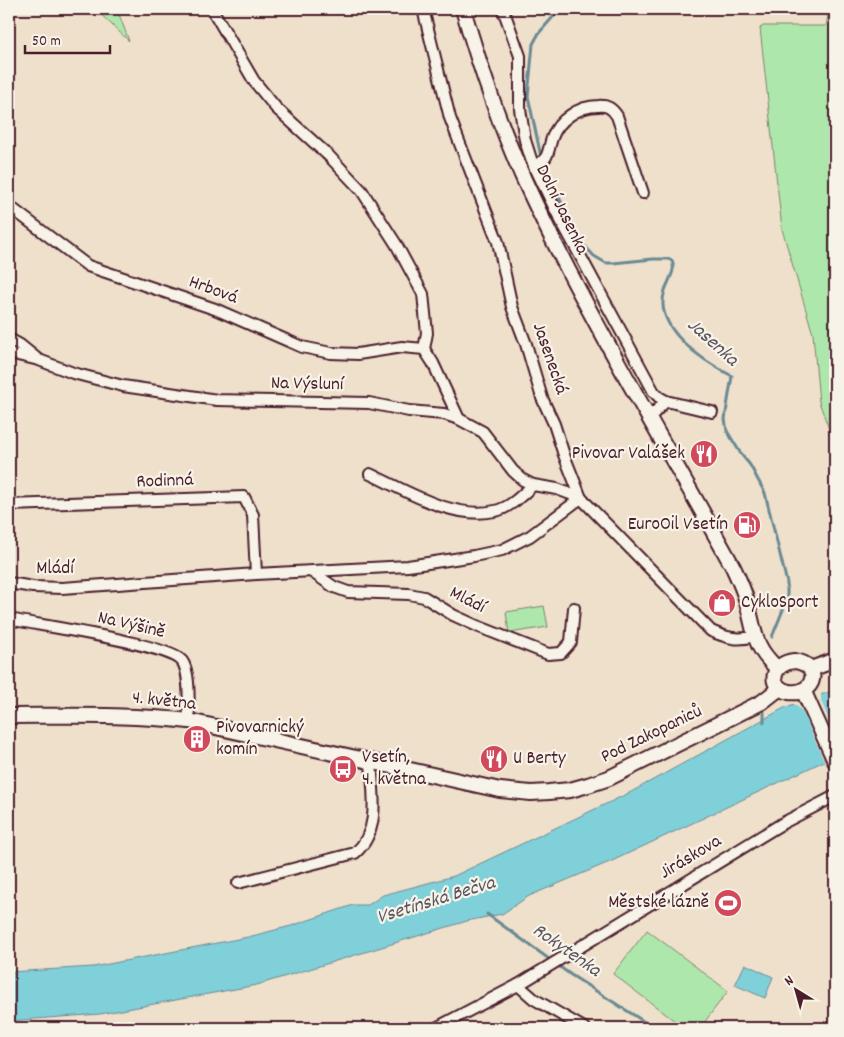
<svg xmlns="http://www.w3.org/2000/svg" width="844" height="1037" viewBox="0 0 844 1037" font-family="Dekko,sans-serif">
<rect width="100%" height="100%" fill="#efe0cc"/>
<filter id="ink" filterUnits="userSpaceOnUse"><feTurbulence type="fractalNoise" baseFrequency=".02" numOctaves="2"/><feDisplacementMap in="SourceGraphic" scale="10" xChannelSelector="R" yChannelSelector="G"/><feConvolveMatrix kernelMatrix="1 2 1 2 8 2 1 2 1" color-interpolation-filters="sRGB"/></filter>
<g filter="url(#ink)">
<g fill="#aee7ab" stroke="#7c836b">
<path d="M 95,9 L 117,9 L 129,41 Z"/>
<path d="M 829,9 L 835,9 L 835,437 L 832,437 L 819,402 L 813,334 L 782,229 L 760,28 L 763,26 L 826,26 Z"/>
<path d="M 544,606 L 548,627 L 509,633 L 506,612 Z"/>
<path d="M 647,930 L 728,991 L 700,1028 L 684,1028 L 613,974 Z"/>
</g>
<g fill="#80d0d9" stroke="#6a8993">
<path d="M 835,690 L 835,756 L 612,861 L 529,896 L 502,914 L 467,921 L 257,985 L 100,1014 L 9,1021 L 9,972 L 93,967 L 248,937 L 291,926 L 353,905 L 368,905 L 383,895 L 454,876 L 631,792 L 786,707 Z"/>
<path d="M 745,964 L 773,977 L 765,998 L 735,985 Z"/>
</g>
<path fill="#efe0cc" d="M 821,692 L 821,701 L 835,734 L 835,759 L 825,763 L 802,711 L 796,705 L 791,703 Z"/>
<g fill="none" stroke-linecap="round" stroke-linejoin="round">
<g stroke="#6a8993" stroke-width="3">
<path d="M 560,9 L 539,33 L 533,44 L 528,96 L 543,166 L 582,243 L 594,256 L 606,263 L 613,263 L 653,259 L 669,259 L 672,261 C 677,271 666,283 664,294 C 655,330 705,362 732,376 L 725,419 L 727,431 L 741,454 L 750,465 L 765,493 L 787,583 L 787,600 L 772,637"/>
<path d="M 764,712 L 764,722"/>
<path d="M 487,914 L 571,975 L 654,1028"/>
</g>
<defs>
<g id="street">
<path d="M 212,9 L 254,81 L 276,108 L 329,156 L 362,191 L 396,244 L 423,294 L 427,333 L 424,349"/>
<path d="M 423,9 L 450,118 L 498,242 L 512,307 L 526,344 L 542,398 L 554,424 L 564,455 L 581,498 L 711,631 C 727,638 738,641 755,636"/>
<path d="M 503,9 L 520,56 L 520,109 L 525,140 L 531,159 L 557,213 L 654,392 L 659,397 L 666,401 L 650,417"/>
<path d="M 534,167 C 550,158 547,153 552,138 C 558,120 579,106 598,106 C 607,105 612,108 617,116 L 643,193"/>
<path d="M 9,206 L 88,266 L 215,309 L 302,347 L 331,353 L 358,354 L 402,347 L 424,349 L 433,363 L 459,419"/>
<path d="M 9,339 L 20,345 L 36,358"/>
<path d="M 9,353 L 39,360 L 73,373 L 123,386 L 217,400 L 369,403 L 409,411 L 444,414 L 459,419 L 483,432 L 513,471 L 523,480 L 533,485 L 557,489 L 581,498"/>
<path d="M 666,401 L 712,412"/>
<path d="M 370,474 C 407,491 452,520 495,511 C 510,508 522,495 533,485"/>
<path d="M 9,505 L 244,497 L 253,515 L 256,574"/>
<path d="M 312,572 L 334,587 L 348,592 L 409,594 L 424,597 L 453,615 L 477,626 L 548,654 L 561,653 L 571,642 L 574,608"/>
<path d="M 9,583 L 33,587 L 62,588 L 256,574 L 408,566 L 474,556 L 502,550 L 530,536 L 581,498"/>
<path d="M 9,619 C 37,625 168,644 182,661 C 191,673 188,707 189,721"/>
<path d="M 238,883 L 355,853 C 381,831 373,793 371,763"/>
<path d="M 518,985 L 534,999 L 584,1028"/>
<path d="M 436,1028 L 518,985 L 783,823 L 835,796"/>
</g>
<g id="secondary">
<path d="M 463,9 C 482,74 504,139 534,201 C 593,326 666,445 733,567 C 738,578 743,588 746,599 C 755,629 752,646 777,668"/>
<path d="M 794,661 C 823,664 815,696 789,692 C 766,687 772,663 794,661 Z"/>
<path d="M 811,669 L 835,660"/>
<path d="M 803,690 L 835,761"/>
<path d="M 9,716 C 69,716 129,714 189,721 L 500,790 L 531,793 L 549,792 L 570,790 L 588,785 L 609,778 L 762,702 L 780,688"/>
</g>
</defs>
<use href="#street" stroke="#4a1f2b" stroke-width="14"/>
<use href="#secondary" stroke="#4a1f2b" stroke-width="18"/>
<use href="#street" stroke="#f7f3e8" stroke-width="10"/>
<use href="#secondary" stroke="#f7f3e8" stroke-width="14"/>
</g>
</g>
<defs>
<symbol id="restaurant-disc" viewBox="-11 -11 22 22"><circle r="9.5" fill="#d1495b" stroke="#f7f3e8"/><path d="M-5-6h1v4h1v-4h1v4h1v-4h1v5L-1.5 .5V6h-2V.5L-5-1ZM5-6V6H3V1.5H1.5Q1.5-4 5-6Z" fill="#fff"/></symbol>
<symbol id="fuel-disc" viewBox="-11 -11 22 22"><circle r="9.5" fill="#d1495b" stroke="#f7f3e8"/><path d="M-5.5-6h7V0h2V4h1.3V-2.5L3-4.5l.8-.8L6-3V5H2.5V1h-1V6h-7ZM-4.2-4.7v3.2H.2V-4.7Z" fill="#fff"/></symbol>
<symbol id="shop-disc" viewBox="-11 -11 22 22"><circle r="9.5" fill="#d1495b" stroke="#f7f3e8"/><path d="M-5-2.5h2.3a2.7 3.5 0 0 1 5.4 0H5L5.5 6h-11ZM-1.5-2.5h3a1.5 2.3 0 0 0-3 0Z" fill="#fff"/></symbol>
<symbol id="building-disc" viewBox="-11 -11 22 22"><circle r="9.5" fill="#d1495b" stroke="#f7f3e8"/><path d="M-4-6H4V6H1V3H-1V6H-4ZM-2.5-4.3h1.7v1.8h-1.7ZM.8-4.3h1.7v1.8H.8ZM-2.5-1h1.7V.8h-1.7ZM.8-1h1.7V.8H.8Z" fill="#fff"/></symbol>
<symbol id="bus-disc" viewBox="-11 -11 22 22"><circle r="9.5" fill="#d1495b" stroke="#f7f3e8"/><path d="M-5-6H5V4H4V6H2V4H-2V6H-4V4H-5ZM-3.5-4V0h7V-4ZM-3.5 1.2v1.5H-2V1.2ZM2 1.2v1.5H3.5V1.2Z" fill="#fff"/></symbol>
<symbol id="stadium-disc" viewBox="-11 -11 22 22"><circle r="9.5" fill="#d1495b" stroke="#f7f3e8"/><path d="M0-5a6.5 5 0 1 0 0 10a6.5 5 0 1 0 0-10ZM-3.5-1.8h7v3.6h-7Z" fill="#fff"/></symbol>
</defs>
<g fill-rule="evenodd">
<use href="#restaurant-disc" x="688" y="438" width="32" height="32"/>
<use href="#fuel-disc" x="731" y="509" width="32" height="32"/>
<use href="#shop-disc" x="706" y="587" width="32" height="32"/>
<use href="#building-disc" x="181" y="723" width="32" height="32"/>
<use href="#restaurant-disc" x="478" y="743" width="32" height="32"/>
<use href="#bus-disc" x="327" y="753" width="32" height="32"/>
<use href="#stadium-disc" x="712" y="887" width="32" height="32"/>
</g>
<g text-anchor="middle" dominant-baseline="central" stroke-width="4.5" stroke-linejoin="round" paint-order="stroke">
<g font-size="19" fill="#4a1f2b" stroke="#f7f3e8">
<text transform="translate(561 210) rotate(64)">Dolní Jasenka</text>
<text transform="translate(213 291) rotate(20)">Hrbová</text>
<text transform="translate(549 359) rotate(71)">Jasenecká</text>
<text transform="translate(307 385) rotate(1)">Na Výsluní</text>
<text transform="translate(165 482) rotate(-2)">Rodinná</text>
<text x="55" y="569">Mládí</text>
<text transform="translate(467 601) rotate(27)">Mládí</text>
<text transform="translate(131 626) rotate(13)">Na Výšině</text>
<text transform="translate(164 702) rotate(6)">4. května</text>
<text transform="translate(652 735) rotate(-26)">Pod Zakopaniců</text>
<text transform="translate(691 858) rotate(-31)">Jiráskova</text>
</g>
<g font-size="19" fill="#4a1f2b" stroke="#f7f3e8" text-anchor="start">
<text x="685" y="454" text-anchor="end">Pivovar Valášek</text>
<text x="728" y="525" text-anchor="end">EuroOil Vsetín</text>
<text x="741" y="603">CykloSport</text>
<text x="216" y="728">Pivovarnický<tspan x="216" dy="22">komín</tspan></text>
<text x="362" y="758">Vsetín,<tspan x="362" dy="22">4. května</tspan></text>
<text x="513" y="759">U Berty</text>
<text x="709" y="903" text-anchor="end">Městské lázně</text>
</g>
<g font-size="20" font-style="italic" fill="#5a545f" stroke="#f7f3e8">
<text transform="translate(712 343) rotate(42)">Jasenka</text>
<text transform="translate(436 901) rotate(-17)">Vsetínská Bečva</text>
<text transform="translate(566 951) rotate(35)">Rokytenka</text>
</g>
</g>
<rect width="844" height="1037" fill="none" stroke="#f7f3e8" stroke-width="30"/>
<rect x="15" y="15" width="814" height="1007" fill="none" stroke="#4a1f2b" stroke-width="2" filter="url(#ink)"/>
<g transform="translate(796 990) rotate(323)" stroke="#f7f3e8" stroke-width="4" paint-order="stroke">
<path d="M0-4L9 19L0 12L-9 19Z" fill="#4a1f2b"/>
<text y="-8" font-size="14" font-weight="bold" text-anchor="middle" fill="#4a1f2b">N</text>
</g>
<path d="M25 45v8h85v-8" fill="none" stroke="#4a1f2b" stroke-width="2.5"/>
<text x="32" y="45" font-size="15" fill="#4a1f2b" stroke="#f7f3e8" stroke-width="4" paint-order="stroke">50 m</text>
</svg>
